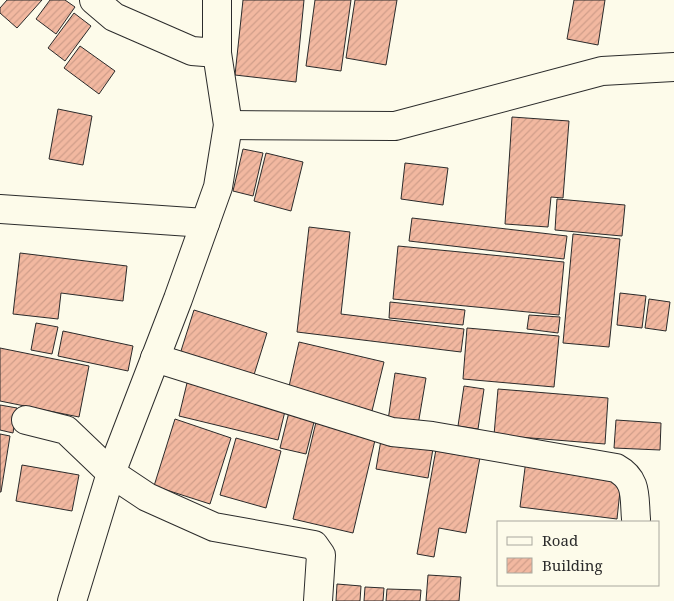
<svg xmlns="http://www.w3.org/2000/svg" width="674" height="601" viewBox="0 0 674 601" font-family="'Noto Serif',serif">
<defs>
<pattern id="building-hatch" width="6" height="6" patternUnits="userSpaceOnUse" patternTransform="scale(1.25)"><rect width="6" height="6" fill="#f2b8a0"/><path d="M-1 1l2-2M0 6l6-6M5 7l2-2" fill="none" stroke="#d09e8a"/></pattern>
</defs>
<rect width="100%" height="100%" fill="#fdfbea"/>
<g fill="url(#building-hatch)" stroke="#2b2b2b">
<path d="M 7,0 L 42,0 L 17,28 L 0,13 L 0,8 Z"/>
<path d="M 50,0 L 65,0 L 75,7 L 56,34 L 36,19 Z"/>
<path d="M 243,0 L 304,0 L 296,82 L 235,75 Z"/>
<path d="M 315,0 L 351,0 L 341,71 L 306,66 Z"/>
<path d="M 355,0 L 397,0 L 386,65 L 346,58 Z"/>
<path d="M 574,0 L 605,0 L 598,45 L 567,39 Z"/>
<path d="M 74,13 L 91,26 L 65,61 L 48,48 Z"/>
<path d="M 80,46 L 115,71 L 99,94 L 64,68 Z"/>
<path d="M 58,109 L 92,116 L 83,165 L 49,159 Z"/>
<path d="M 512,117 L 569,121 L 563,198 L 551,197 L 548,227 L 505,224 Z"/>
<path d="M 243,149 L 263,153 L 253,196 L 233,191 Z"/>
<path d="M 266,153 L 303,162 L 291,211 L 254,201 Z"/>
<path d="M 405,163 L 448,168 L 443,205 L 401,199 Z"/>
<path d="M 557,199 L 625,205 L 622,236 L 555,230 Z"/>
<path d="M 412,218 L 567,236 L 564,259 L 409,241 Z"/>
<path d="M 309,227 L 350,232 L 341,314 L 464,329 L 461,352 L 297,332 Z"/>
<path d="M 573,234 L 620,239 L 609,347 L 563,343 Z"/>
<path d="M 398,246 L 564,262 L 559,315 L 393,299 Z"/>
<path d="M 20,253 L 127,266 L 123,301 L 61,293 L 58,319 L 13,314 Z"/>
<path d="M 620,293 L 646,296 L 642,328 L 617,325 Z"/>
<path d="M 649,299 L 670,302 L 666,331 L 645,328 Z"/>
<path d="M 390,302 L 465,310 L 463,325 L 389,318 Z"/>
<path d="M 194,310 L 267,333 L 253,378 L 180,354 Z"/>
<path d="M 529,315 L 560,317 L 558,333 L 527,329 Z"/>
<path d="M 36,323 L 58,327 L 52,354 L 31,350 Z"/>
<path d="M 467,328 L 559,336 L 554,387 L 463,379 Z"/>
<path d="M 63,331 L 133,346 L 128,371 L 58,356 Z"/>
<path d="M 299,342 L 384,362 L 372,411 L 288,391 Z"/>
<path d="M 0,348 L 89,366 L 79,417 L 0,401 Z"/>
<path d="M 395,373 L 426,378 L 417,431 L 387,427 Z"/>
<path d="M 187,383 L 286,407 L 278,440 L 179,416 Z"/>
<path d="M 464,386 L 484,389 L 478,429 L 458,426 Z"/>
<path d="M 498,389 L 608,398 L 605,444 L 494,435 Z"/>
<path d="M 0,405 L 17,408 L 13,433 L 0,430 Z"/>
<path d="M 289,412 L 315,418 L 306,454 L 280,448 Z"/>
<path d="M 175,419 L 231,438 L 210,504 L 154,486 Z"/>
<path d="M 616,420 L 661,423 L 660,450 L 614,448 Z"/>
<path d="M 316,422 L 376,436 L 353,533 L 293,519 Z"/>
<path d="M 0,434 L 10,436 L 1,492 L 0,492 Z"/>
<path d="M 382,434 L 434,443 L 428,478 L 376,469 Z"/>
<path d="M 236,438 L 281,451 L 266,508 L 220,495 Z"/>
<path d="M 437,444 L 481,452 L 466,533 L 439,528 L 434,557 L 417,554 Z"/>
<path d="M 526,460 L 622,472 L 617,519 L 520,507 Z"/>
<path d="M 22,465 L 79,475 L 72,511 L 16,501 Z"/>
<path d="M 428,575 L 461,577 L 459,601 L 426,601 Z"/>
<path d="M 337,584 L 361,586 L 360,601 L 336,601 Z"/>
<path d="M 365,587 L 384,588 L 383,601 L 364,601 Z"/>
<path d="M 387,589 L 421,590 L 420,601 L 386,601 Z"/>
</g>
<g fill="none" stroke-linecap="round" stroke-linejoin="round">
<defs>
<g id="minor">
<path d="M 94,0 L 114,17 L 192,51 L 217,53"/>
<path d="M 228,125 L 395,126 L 602,71 L 674,67"/>
<path d="M 0,209 L 205,223"/>
<path d="M 155,358 L 392,432 L 432,436 L 616,468 C 638,480 634,497 636,519"/>
<path d="M 26,420 L 66,430 L 111,473 L 147,497 L 214,527 L 314,545 L 321,555 L 318,601"/>
<path d="M 72,601 L 111,473 L 178,299 L 218,187 L 228,125 L 217,53 L 217,0"/>
</g>
</defs>
<use href="#minor" stroke="#2b2b2b" stroke-width="30"/>
<use href="#minor" stroke="#fdfbea" stroke-width="28"/>
</g>
<rect x="497" y="521" width="162" height="65" fill="#fdfbea" stroke="#a9a89e"/>
<rect x="507" y="537" width="25" height="8" fill="#fdfbea" stroke="#a9a89e"/>
<text x="542" y="546" font-size="15" fill="#2b2b2b">Road</text>
<rect x="507" y="558" width="25" height="15" fill="url(#building-hatch)" stroke="#a9a89e"/>
<text x="542" y="571" font-size="15" fill="#2b2b2b">Building</text>
</svg>
